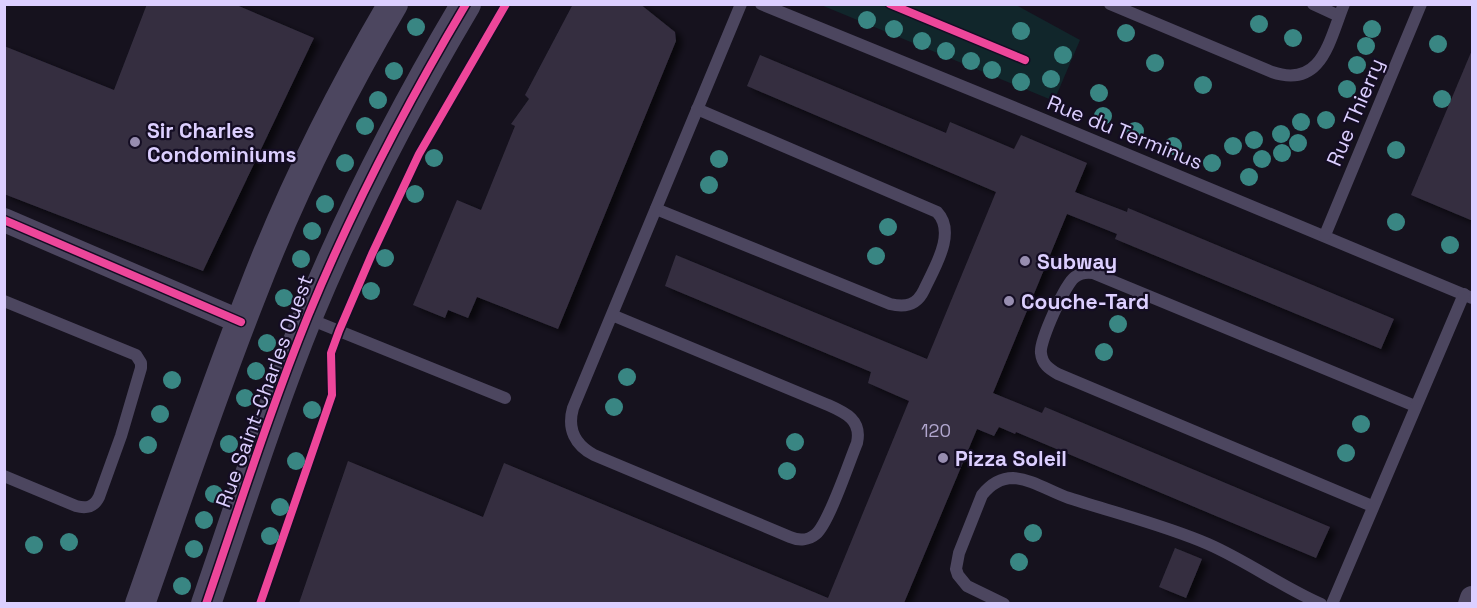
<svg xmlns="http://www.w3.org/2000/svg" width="1477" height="608" viewBox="0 0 1477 608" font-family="'Space Grotesk',sans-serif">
<defs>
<filter id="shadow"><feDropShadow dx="6" dy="4" stdDeviation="3" flood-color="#0009"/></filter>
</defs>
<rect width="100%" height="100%" fill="#16121e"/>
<path fill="#11262b" d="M 821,5 L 1016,5 L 1080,40 L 1054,101 Z"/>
<g fill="#352f40" filter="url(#shadow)">
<path d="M 147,4 L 234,4 L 314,38 L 203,271 L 4,194 L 4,46 L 114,90 Z"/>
<path d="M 573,4 L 640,4 L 675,32 L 676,41 L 558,329 L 477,297 L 468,318 L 448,310 L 445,318 L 413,305 L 457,200 L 481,210 L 515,126 L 511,124 L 529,99 L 525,95 Z"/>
<path d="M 1472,50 L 1473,50 L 1473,221 L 1411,195 Z"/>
<path d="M 760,55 L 946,133 L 950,122 L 1014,149 L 1021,135 L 1087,163 L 1075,192 L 1127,212 L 1128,208 L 1394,319 L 1381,349 L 1115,239 L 1117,234 L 1067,214 L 993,393 L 1042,413 L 1045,407 L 1330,527 L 1316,558 L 1016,432 L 1015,434 L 999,427 L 994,436 L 977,429 L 904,603 L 299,603 L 348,461 L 483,517 L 504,463 L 828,598 L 909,401 L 868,383 L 871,372 L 665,286 L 676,255 L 927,359 L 996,192 L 747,86 Z"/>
<path d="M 1175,548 L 1202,559 L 1186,598 L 1159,587 Z"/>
</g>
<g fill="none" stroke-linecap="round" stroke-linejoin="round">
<g stroke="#4c465f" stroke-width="12">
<path d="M 761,4 L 1035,116 L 1472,298"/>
<path d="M 1110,4 L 1272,72 C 1322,89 1329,41 1344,4"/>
<path d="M 1313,4 L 1339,16"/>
<path d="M 656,209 L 890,304 C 906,308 917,305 924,290 C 934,268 957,233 937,212 L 697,109"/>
<path d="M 1325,235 L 1421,4"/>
<path d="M 4,301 L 136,355 L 141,363 L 141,368 L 121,436 L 99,497 C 94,507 87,509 76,506 L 4,476"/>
<path d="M 612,315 L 828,405 C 846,413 862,420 857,443 C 849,462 829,523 816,534 C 809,540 799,541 790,537 L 594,455 C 575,445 567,429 573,408 L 741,4"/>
<path d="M 307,318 L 505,398"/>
<path d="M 1372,506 L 1058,374 C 1049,369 1042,364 1041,353 C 1039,342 1065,284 1075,277 C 1080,273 1086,272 1093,273 L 1415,406"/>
<path d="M 1004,604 L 967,586 L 958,575 L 956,569 L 959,553 L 982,495 C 990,485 1000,478 1013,478 C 1032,479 1051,492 1069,498 C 1115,513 1164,525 1208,544 C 1247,561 1282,587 1321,604"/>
<path d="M 1332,604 L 1464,294"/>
</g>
<g stroke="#4c465f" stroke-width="24">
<path d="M 4,220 L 241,322"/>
<path d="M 1470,604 L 1472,598"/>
</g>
<g stroke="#4c465f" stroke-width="30">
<path d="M 140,604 C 177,499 212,394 253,291 C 291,192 339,96 393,4"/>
<path d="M 206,604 C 239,508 270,410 308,316 C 352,209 406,105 466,4"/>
</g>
<defs>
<g id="cycleway">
<path d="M 890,4 L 1025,60"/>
<path d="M 4,220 L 241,322"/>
<path d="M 206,604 C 239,508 270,410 308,316 C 352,209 406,105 466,4"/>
<path d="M 260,604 L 332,395 L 331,353 L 339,331 L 372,254 L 419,154 L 506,4"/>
</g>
</defs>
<use href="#cycleway" stroke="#140d23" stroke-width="11"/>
<use href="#cycleway" stroke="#ed469a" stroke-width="8"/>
</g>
<g fill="#398683">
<circle cx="867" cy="20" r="9"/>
<circle cx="1259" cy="24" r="9"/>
<circle cx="416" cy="27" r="9"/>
<circle cx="894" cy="29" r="9"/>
<circle cx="1372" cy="29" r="9"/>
<circle cx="1021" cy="31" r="9"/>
<circle cx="1126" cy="33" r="9"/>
<circle cx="1293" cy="38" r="9"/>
<circle cx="922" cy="41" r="9"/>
<circle cx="1438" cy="44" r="9"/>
<circle cx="1366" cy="46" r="9"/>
<circle cx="946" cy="51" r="9"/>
<circle cx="1063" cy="55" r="9"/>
<circle cx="971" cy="61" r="9"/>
<circle cx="1155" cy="63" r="9"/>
<circle cx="1357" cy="65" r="9"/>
<circle cx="992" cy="70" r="9"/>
<circle cx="394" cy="71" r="9"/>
<circle cx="1051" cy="79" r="9"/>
<circle cx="1021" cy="82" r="9"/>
<circle cx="1203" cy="85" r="9"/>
<circle cx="1347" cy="89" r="9"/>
<circle cx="1099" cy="93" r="9"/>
<circle cx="1442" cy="99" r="9"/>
<circle cx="378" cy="100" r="9"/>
<circle cx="1103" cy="116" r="9"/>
<circle cx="1326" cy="120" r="9"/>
<circle cx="1301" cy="122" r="9"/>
<circle cx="365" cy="126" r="9"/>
<circle cx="1135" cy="131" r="9"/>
<circle cx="1281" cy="134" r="9"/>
<circle cx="1254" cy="140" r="9"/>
<circle cx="1298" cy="143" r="9"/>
<circle cx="1173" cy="146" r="9"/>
<circle cx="1233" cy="146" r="9"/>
<circle cx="1396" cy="150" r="9"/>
<circle cx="1282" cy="153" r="9"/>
<circle cx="434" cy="158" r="9"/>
<circle cx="719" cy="159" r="9"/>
<circle cx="1262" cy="159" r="9"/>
<circle cx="345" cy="163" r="9"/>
<circle cx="1212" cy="163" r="9"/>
<circle cx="1249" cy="177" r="9"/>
<circle cx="709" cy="185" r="9"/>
<circle cx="415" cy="194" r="9"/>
<circle cx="325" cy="204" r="9"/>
<circle cx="1396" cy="222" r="9"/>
<circle cx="888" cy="227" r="9"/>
<circle cx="312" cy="231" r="9"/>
<circle cx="1450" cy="245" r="9"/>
<circle cx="876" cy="256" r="9"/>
<circle cx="385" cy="258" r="9"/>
<circle cx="301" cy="259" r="9"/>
<circle cx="371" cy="291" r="9"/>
<circle cx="284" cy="298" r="9"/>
<circle cx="1118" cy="324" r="9"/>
<circle cx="267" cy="343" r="9"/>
<circle cx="1104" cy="352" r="9"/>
<circle cx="256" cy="371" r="9"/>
<circle cx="627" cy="377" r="9"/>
<circle cx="172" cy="380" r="9"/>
<circle cx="245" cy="398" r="9"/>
<circle cx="614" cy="407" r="9"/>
<circle cx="312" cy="410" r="9"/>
<circle cx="160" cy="414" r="9"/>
<circle cx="1361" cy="424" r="9"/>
<circle cx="795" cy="442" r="9"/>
<circle cx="229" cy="444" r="9"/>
<circle cx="148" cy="445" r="9"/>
<circle cx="1346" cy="453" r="9"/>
<circle cx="296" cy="461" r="9"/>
<circle cx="787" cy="471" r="9"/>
<circle cx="214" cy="494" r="9"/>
<circle cx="280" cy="507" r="9"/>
<circle cx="204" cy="520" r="9"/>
<circle cx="1033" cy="533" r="9"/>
<circle cx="270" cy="536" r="9"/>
<circle cx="69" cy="542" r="9"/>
<circle cx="34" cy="545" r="9"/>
<circle cx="194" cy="549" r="9"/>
<circle cx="1019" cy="562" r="9"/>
<circle cx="182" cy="586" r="9"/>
</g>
<g fill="#978db0" stroke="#140d23" stroke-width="2">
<circle cx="135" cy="142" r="6"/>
<circle cx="1025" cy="261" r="6"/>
<circle cx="1009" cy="301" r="6"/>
<circle cx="943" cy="458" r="6"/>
</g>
<g text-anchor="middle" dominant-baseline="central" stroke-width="4.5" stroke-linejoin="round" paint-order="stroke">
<g font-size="18" fill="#b2a7cf">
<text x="936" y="430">120</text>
</g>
<g font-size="21" fill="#dccfff" stroke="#140d23">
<text transform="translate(1355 112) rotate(-67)">Rue Thierry</text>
<text transform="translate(1125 132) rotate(22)">Rue du Terminus</text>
<text transform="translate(264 391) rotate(-70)">Rue Saint-Charles Ouest</text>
</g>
<g font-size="21" font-weight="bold" fill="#dccfff" stroke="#140d23" text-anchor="start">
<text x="147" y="130">Sir Charles<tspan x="147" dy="24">Condominiums</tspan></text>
<text x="1037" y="261">Subway</text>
<text x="1021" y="301">Couche-Tard</text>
<text x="955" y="458">Pizza Soleil</text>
</g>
</g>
<rect width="1477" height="608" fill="none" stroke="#dccfff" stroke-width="12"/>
</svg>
